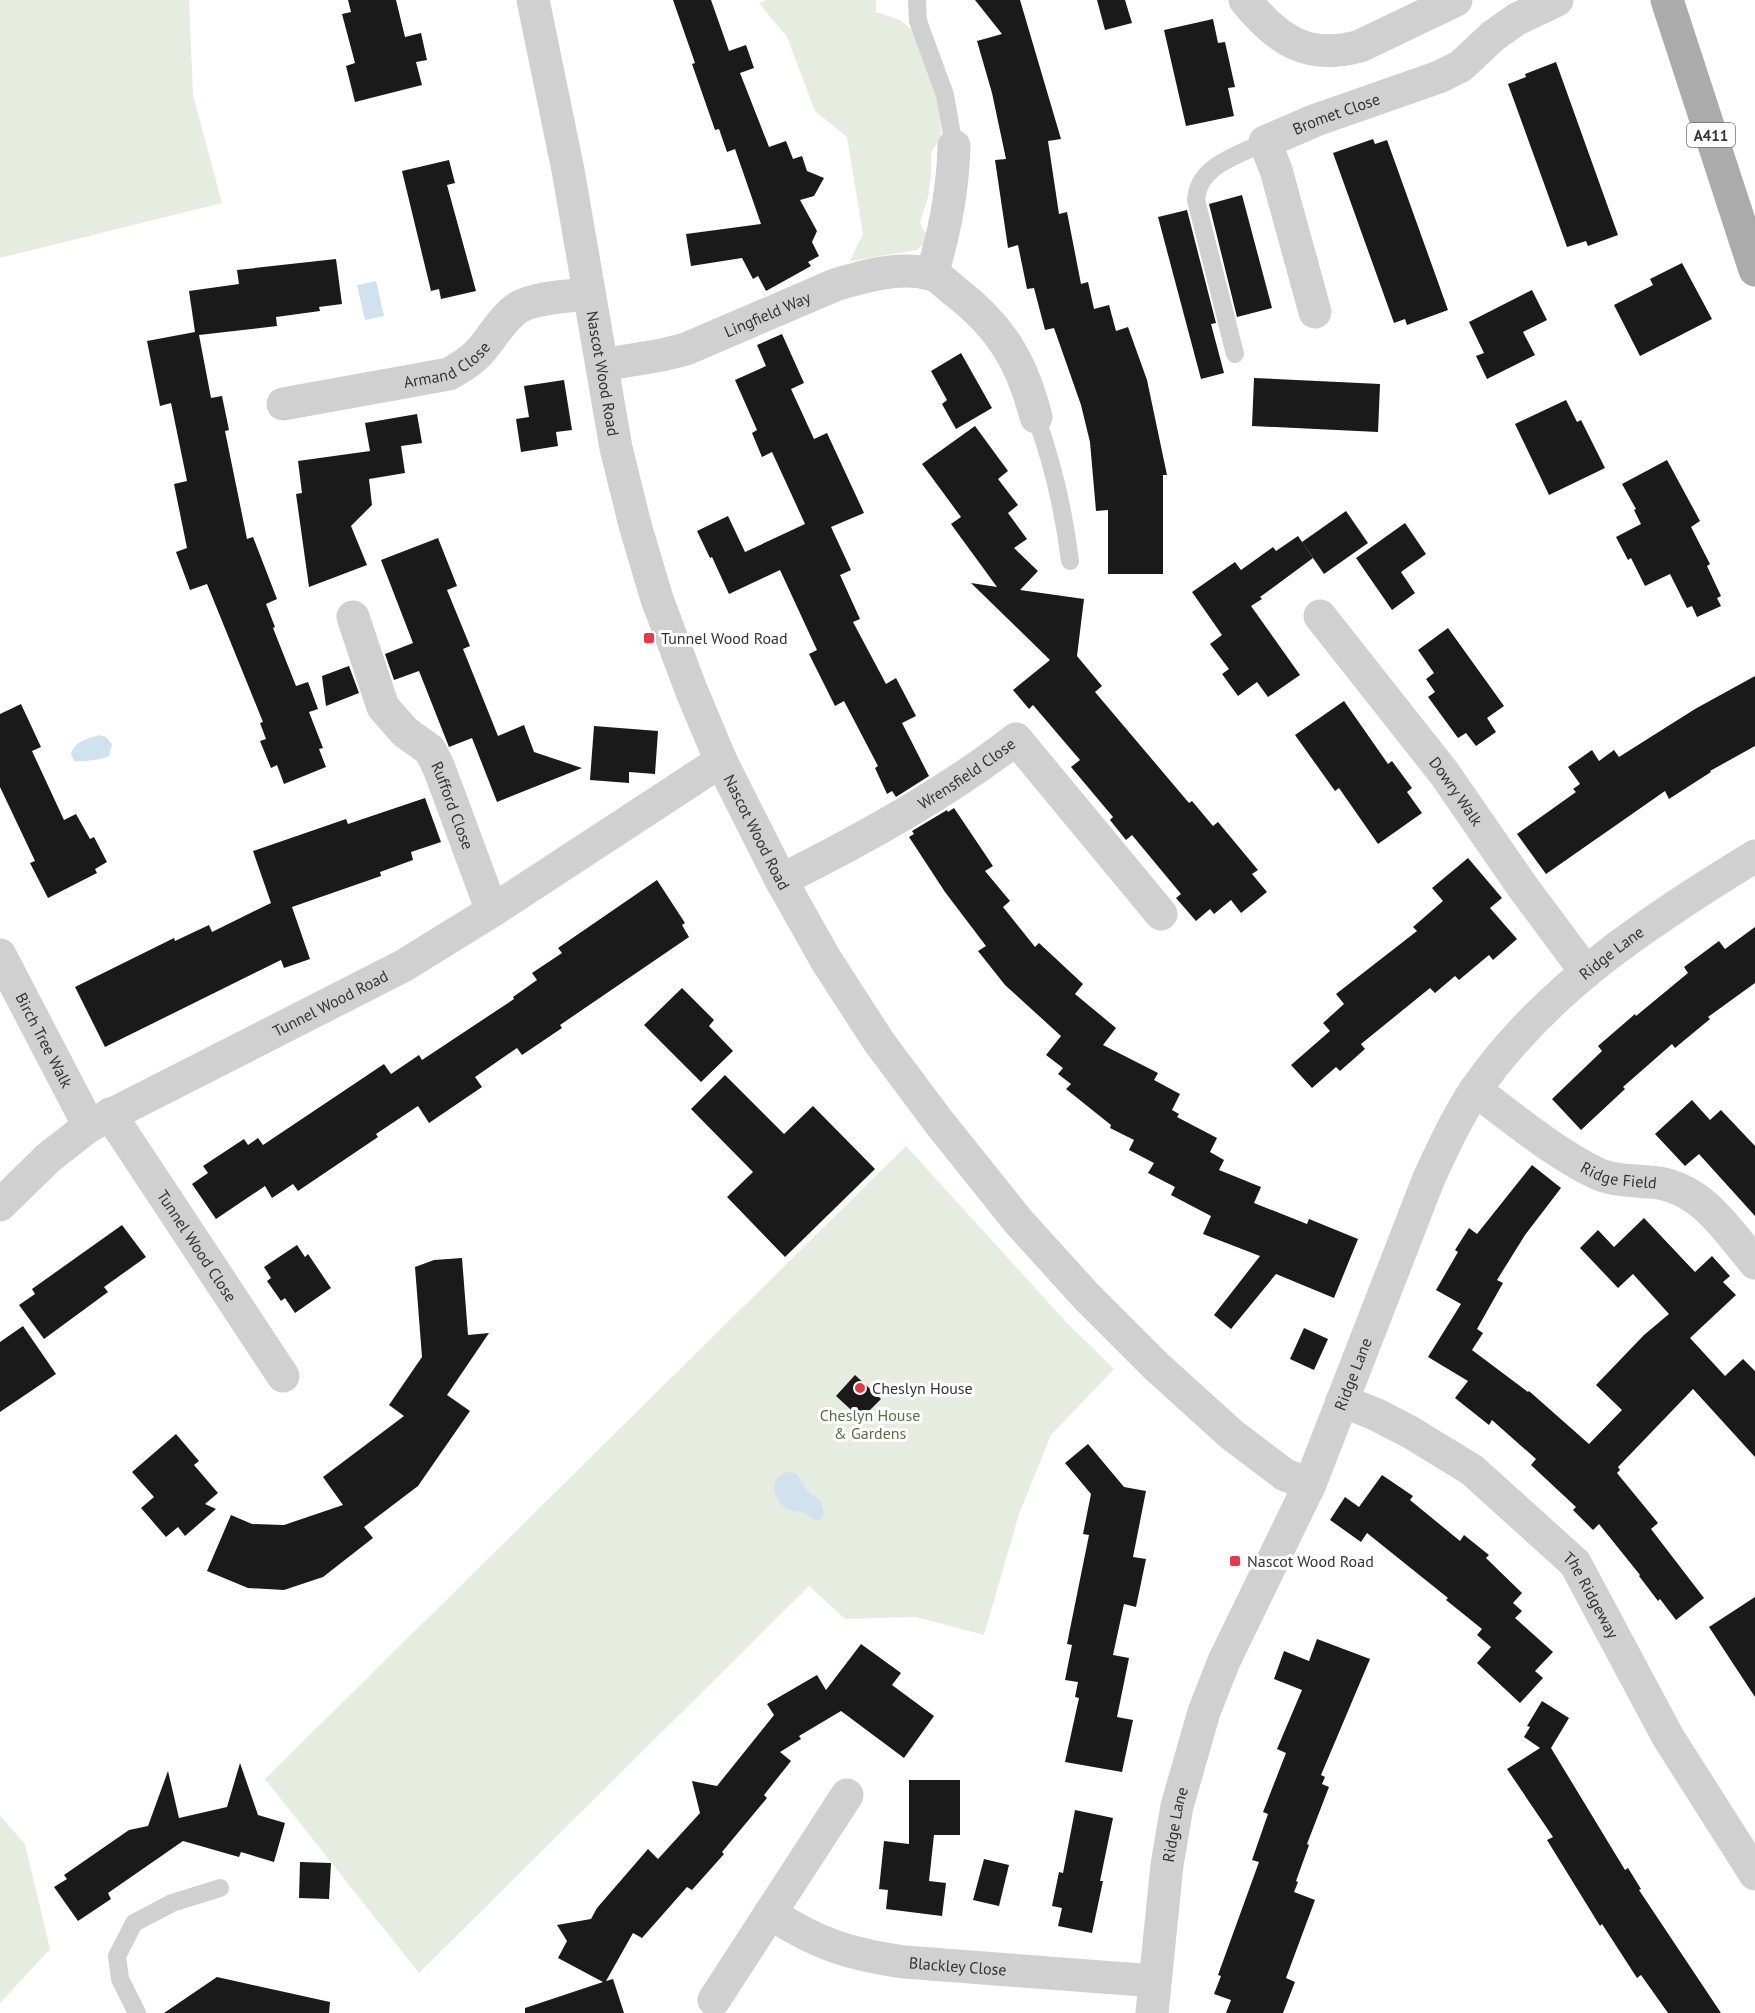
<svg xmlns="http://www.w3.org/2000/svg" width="1755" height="2013" viewBox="0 0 1755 2013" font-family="'PT Sans',sans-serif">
<rect width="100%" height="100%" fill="#fff"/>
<g fill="#e6ecdf">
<path d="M 0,0 L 189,0 L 193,95 L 222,203 L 0,258 Z"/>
<path d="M 767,0 L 876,0 L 876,12 L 900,20 L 912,30 L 935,81 L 940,113 L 941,138 L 931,152 L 931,176 L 928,197 L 920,223 L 928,237 L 925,243 L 917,250 L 850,261 L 863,234 L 847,137 L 815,111 L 787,37 L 759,3 Z"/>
<path d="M 906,1146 L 1067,1323 L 1114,1369 L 1051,1435 L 1019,1514 L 984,1635 L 916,1617 L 845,1619 L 809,1586 L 419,1973 L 265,1779 Z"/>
<path d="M 0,1816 L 25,1844 L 50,1949 L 0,2003 Z"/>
</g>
<g fill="#cfe2ee">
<path d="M 376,281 L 384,316 L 365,320 L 357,285 Z"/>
<path d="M 99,735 L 106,737 L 112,744 L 109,756 C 103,760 80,762 74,761 L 71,754 C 75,741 87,739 99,735 Z"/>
<path d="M 790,1472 L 797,1474 L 808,1492 L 821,1501 L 824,1513 L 821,1520 C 813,1521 811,1516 804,1513 C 798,1510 792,1512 786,1508 C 771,1498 769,1474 790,1472 Z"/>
</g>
<g fill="#1a1a1a">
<path d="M 348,0 L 396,0 L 405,37 L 421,33 L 427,60 L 416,62 L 422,85 L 355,102 L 346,66 L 355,63 L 342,14 L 351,12 Z"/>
<path d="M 673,0 L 711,0 L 729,51 L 746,45 L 754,68 L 740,73 L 769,147 L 786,141 L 793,159 L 802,156 L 807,171 L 824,178 L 814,196 L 800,200 L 817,231 L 812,242 L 819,256 L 808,262 L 811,266 L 766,291 L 758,276 L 753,279 L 742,258 L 691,266 L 686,234 L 761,224 L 735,149 L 727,152 L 719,129 L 715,130 L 692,64 L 695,63 Z"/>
<path d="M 975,0 L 1020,0 L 1061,139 L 1048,141 L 1059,214 L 1067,212 L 1081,284 L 1088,282 L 1094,309 L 1109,305 L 1116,331 L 1128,327 L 1147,380 L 1167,475 L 1163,475 L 1163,574 L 1108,574 L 1108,510 L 1096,511 L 1090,442 L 1081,405 L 1054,328 L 1045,330 L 1034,288 L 1027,289 L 1018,245 L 1008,248 L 995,160 L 1006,159 L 992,93 L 977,41 L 1002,34 Z"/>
<path d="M 1097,0 L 1125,0 L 1132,23 L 1105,30 Z"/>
<path d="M 1213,19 L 1218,43 L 1225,42 L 1235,87 L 1228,88 L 1234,116 L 1186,126 L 1164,30 Z"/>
<path d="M 1556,62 L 1618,235 L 1588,246 L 1586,241 L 1567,247 L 1508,84 L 1526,77 L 1525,74 Z"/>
<path d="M 1373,139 L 1375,144 L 1387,140 L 1448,310 L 1407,325 L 1405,319 L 1394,323 L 1333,153 Z"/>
<path d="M 449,160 L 455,183 L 447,185 L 476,291 L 441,299 L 439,289 L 431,291 L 402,171 Z"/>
<path d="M 1242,195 L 1272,308 L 1237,317 L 1209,204 Z"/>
<path d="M 1187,210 L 1216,323 L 1211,324 L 1224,373 L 1201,379 L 1158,217 Z"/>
<path d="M 336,259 L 342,304 L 319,307 L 320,311 L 276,317 L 277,326 L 199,335 L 211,398 L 222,396 L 229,430 L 225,431 L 247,539 L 253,537 L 277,599 L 266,604 L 275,627 L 273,628 L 296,686 L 308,682 L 318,709 L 309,712 L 323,748 L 319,749 L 326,767 L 284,784 L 277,765 L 271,768 L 260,741 L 266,739 L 260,723 L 263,722 L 207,584 L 190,590 L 176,552 L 187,548 L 174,484 L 187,481 L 171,403 L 160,406 L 147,341 L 195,332 L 189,291 L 239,284 L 237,270 Z"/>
<path d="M 1682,263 L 1712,319 L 1640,356 L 1614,305 L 1653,285 L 1650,279 Z"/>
<path d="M 1532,290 L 1547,320 L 1523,332 L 1535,355 L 1487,379 L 1476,356 L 1484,353 L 1469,322 Z"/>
<path d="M 782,334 L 804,383 L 791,389 L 814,439 L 827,433 L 864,513 L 831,527 L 851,570 L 840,575 L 860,619 L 853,622 L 886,684 L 896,678 L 916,716 L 902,723 L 929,776 L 896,797 L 892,791 L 887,794 L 875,768 L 878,766 L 844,701 L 835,706 L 809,654 L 817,650 L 780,570 L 729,594 L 712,557 L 710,558 L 697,531 L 728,516 L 745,552 L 805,524 L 772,452 L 762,457 L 752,433 L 757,430 L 735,380 L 766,366 L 757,345 Z"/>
<path d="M 961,353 L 992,408 L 956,429 L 942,404 L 947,400 L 931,371 Z"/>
<path d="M 1254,378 L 1380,384 L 1378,432 L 1252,426 Z"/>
<path d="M 564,380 L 572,430 L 556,432 L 558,446 L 521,452 L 516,419 L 529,417 L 524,386 Z"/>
<path d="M 1566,400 L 1577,422 L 1581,420 L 1605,468 L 1549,495 L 1515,424 Z"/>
<path d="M 417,414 L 422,443 L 401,446 L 405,473 L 369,479 L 372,505 L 351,526 L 367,565 L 309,587 L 296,494 L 302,493 L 298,461 L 370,451 L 365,423 Z"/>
<path d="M 975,426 L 1008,471 L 998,479 L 1018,505 L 1008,513 L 1027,539 L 1014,548 L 1038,571 L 1020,590 L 1084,599 L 1077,656 L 1102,686 L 1095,692 L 1189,803 L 1192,801 L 1213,826 L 1218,822 L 1258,870 L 1252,874 L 1267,892 L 1241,913 L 1231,900 L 1214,914 L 1210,909 L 1196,921 L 1176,898 L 1181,894 L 1132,835 L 1126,840 L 1110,820 L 1113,817 L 1071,767 L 1080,760 L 1033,705 L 1029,709 L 1013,690 L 1050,660 L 971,583 L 997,587 L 951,524 L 961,517 L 922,464 Z"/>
<path d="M 1667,460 L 1700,521 L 1691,527 L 1710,564 L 1707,566 L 1721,596 L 1717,598 L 1721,606 L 1697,617 L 1692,606 L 1687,608 L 1670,574 L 1645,586 L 1631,558 L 1628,560 L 1616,537 L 1641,524 L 1634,510 L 1636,509 L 1622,484 Z"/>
<path d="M 1346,511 L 1368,543 L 1324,574 L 1302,542 Z"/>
<path d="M 1405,523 L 1426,554 L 1401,572 L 1415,593 L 1392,610 L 1356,558 Z"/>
<path d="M 1298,536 L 1313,558 L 1260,597 L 1262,599 L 1251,606 L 1300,675 L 1268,697 L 1257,682 L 1238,696 L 1222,674 L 1229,669 L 1210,644 L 1222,635 L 1192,592 L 1235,562 L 1241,570 L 1273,547 L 1276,551 Z"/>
<path d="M 438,538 L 457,586 L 447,590 L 470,646 L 463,649 L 498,736 L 524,725 L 534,752 L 582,768 L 497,802 L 472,738 L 449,747 L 419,671 L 394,680 L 385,654 L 413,643 L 381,560 Z"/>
<path d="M 1448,628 L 1504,706 L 1487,718 L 1496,732 L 1476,746 L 1466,733 L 1458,738 L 1428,697 L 1435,692 L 1426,679 L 1434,673 L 1418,650 Z"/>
<path d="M 349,666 L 359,693 L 326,706 L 322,676 Z"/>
<path d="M 1755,676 L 1755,746 L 1710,771 L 1711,772 L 1669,799 L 1665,791 L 1546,874 L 1517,834 L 1576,792 L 1573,789 L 1580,784 L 1568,767 L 1592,750 L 1599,761 L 1614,750 L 1619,757 L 1695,709 Z"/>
<path d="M 1344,701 L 1388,764 L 1392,761 L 1412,788 L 1407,792 L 1422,813 L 1378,844 L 1339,788 L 1335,791 L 1295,735 Z"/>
<path d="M 21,704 L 41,747 L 32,751 L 64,820 L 76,814 L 90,839 L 94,837 L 107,862 L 95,869 L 97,873 L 48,898 L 30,863 L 35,861 L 0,787 L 0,714 Z"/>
<path d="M 594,726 L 658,731 L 655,774 L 629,772 L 629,783 L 590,780 Z"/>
<path d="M 425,798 L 441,842 L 411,852 L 413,860 L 380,872 L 381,876 L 292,907 L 310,959 L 284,968 L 281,960 L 105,1047 L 75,987 L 174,938 L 175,941 L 209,925 L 212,932 L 271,903 L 253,851 L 346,819 L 348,824 Z"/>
<path d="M 954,808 L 993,866 L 985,871 L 1010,901 L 1003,907 L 1035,947 L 1039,943 L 1083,984 L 1075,994 L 1116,1028 L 1103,1045 L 1158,1073 L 1154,1080 L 1180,1094 L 1172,1110 L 1179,1114 L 1177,1117 L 1217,1138 L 1210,1152 L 1224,1160 L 1219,1170 L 1261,1187 L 1254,1203 L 1307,1224 L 1309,1219 L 1358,1239 L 1334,1298 L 1276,1274 L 1231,1329 L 1214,1315 L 1260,1256 L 1203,1234 L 1211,1216 L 1171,1195 L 1175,1187 L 1148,1173 L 1154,1163 L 1129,1150 L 1134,1140 L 1110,1128 L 1111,1125 L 1066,1089 L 1071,1084 L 1058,1074 L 1063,1068 L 1046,1055 L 1061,1036 L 1005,985 L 978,951 L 986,946 L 945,892 L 909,837 L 914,834 L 912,831 L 947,810 L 948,812 Z"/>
<path d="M 1468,858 L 1502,898 L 1490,908 L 1517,939 L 1493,960 L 1489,955 L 1459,980 L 1455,976 L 1435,993 L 1430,988 L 1361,1044 L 1365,1049 L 1340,1071 L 1336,1067 L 1312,1088 L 1291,1065 L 1330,1031 L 1323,1023 L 1344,1004 L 1336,994 L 1417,931 L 1413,927 L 1443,901 L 1432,888 Z"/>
<path d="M 657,880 L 685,923 L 682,925 L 689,937 L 560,1025 L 562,1028 L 522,1055 L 517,1048 L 475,1077 L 482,1087 L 429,1123 L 418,1106 L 376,1134 L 378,1137 L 298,1191 L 293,1184 L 272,1198 L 265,1186 L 216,1219 L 192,1184 L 208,1173 L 203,1166 L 244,1139 L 248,1145 L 258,1138 L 263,1145 L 384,1064 L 391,1074 L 419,1055 L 422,1060 L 514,999 L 513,997 L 537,980 L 532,973 L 562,953 L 558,948 Z"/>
<path d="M 1755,927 L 1755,983 L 1708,1017 L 1710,1019 L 1675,1048 L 1672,1044 L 1623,1087 L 1625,1089 L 1581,1130 L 1552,1099 L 1602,1051 L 1598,1046 L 1635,1014 L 1636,1016 L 1688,973 L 1684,967 L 1719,941 L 1725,949 Z"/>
<path d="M 682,988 L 714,1020 L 709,1026 L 733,1051 L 701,1082 L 644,1025 Z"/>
<path d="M 725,1075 L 784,1134 L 813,1106 L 875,1169 L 785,1257 L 727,1197 L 753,1172 L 691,1109 Z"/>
<path d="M 1692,1100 L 1710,1120 L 1721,1110 L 1755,1146 L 1755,1216 L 1699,1154 L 1685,1166 L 1655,1134 Z"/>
<path d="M 1532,1165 L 1561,1188 L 1525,1235 L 1497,1280 L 1503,1283 L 1477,1329 L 1483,1333 L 1472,1350 L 1528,1392 L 1529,1391 L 1589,1444 L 1622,1410 L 1596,1385 L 1644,1335 L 1669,1314 L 1633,1274 L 1618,1288 L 1580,1248 L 1598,1230 L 1614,1247 L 1644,1218 L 1695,1272 L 1712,1256 L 1730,1276 L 1723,1282 L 1736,1295 L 1690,1338 L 1725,1376 L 1743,1359 L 1755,1371 L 1755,1457 L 1693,1389 L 1618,1467 L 1620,1470 L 1617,1473 L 1658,1523 L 1651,1529 L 1704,1598 L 1676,1620 L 1660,1599 L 1658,1601 L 1639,1576 L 1640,1575 L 1599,1524 L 1593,1530 L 1573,1510 L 1576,1507 L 1531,1465 L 1536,1459 L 1492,1420 L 1489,1425 L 1455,1398 L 1468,1381 L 1428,1357 L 1461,1304 L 1436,1290 L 1458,1252 L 1455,1250 L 1469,1228 L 1477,1234 Z"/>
<path d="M 122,1225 L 146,1257 L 104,1287 L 108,1292 L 44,1339 L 19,1305 L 35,1294 L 32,1289 Z"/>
<path d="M 297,1245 L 305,1257 L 308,1254 L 331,1288 L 295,1313 L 285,1298 L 281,1301 L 267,1281 L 271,1278 L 264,1267 Z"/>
<path d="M 462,1258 L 468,1335 L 489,1333 L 447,1395 L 470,1411 L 418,1486 L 364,1527 L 373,1538 L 323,1577 L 284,1590 L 248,1588 L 207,1571 L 231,1515 L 252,1524 L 284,1525 L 343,1505 L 323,1477 L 404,1416 L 389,1405 L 422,1357 L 415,1267 L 434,1260 Z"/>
<path d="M 23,1326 L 56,1374 L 0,1412 L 0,1342 Z"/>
<path d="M 1304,1328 L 1328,1339 L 1314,1370 L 1290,1359 Z"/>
<path d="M 855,1375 L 881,1399 L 861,1419 L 836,1396 Z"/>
<path d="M 176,1434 L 199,1461 L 194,1465 L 218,1493 L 205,1504 L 216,1509 L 185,1536 L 178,1527 L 166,1537 L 141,1508 L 154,1497 L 132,1472 Z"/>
<path d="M 1088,1444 L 1124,1487 L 1146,1491 L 1133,1557 L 1146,1559 L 1136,1607 L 1124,1604 L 1113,1655 L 1129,1658 L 1117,1717 L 1133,1720 L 1122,1772 L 1065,1762 L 1079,1698 L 1075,1697 L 1078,1682 L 1065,1680 L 1072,1645 L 1067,1644 L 1089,1535 L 1083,1534 L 1091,1494 L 1065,1463 Z"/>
<path d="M 1382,1475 L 1413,1496 L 1410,1500 L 1460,1541 L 1464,1535 L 1489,1555 L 1486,1558 L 1522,1593 L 1513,1603 L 1522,1611 L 1515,1618 L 1553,1652 L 1535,1671 L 1543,1678 L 1520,1703 L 1477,1663 L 1491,1647 L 1477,1635 L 1482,1629 L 1446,1600 L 1448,1598 L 1367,1533 L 1361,1542 L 1330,1520 L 1345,1497 L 1359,1507 Z"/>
<path d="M 1755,1597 L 1755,1697 L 1709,1627 Z"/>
<path d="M 1317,1639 L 1370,1659 L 1321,1775 L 1325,1777 L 1322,1784 L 1329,1787 L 1307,1844 L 1309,1845 L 1296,1881 L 1298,1882 L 1294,1892 L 1315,1900 L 1286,1978 L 1295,1982 L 1283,2013 L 1226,2013 L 1231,2000 L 1214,1994 L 1221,1976 L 1218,1975 L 1259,1862 L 1252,1860 L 1268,1814 L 1263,1812 L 1286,1753 L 1277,1749 L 1302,1690 L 1274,1679 L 1284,1651 L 1309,1661 Z"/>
<path d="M 861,1644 L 901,1673 L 892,1685 L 934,1716 L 904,1758 L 841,1711 L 799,1736 L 801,1739 L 780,1752 L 791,1761 L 764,1795 L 767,1798 L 722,1852 L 724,1854 L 692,1890 L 687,1887 L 642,1938 L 633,1933 L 606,1981 L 613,1979 L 624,2013 L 525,2013 L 525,2008 L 603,1982 L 558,1958 L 567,1941 L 557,1925 L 591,1919 L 597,1908 L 648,1849 L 658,1859 L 700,1813 L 692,1781 L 717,1786 L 774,1715 L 767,1704 L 817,1675 L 826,1690 Z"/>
<path d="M 1542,1701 L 1569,1718 L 1551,1748 L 1625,1870 L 1628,1868 L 1641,1889 L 1639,1890 L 1721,2013 L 1668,2013 L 1641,1975 L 1637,1978 L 1602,1924 L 1600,1926 L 1547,1840 L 1553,1837 L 1507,1769 L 1540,1748 L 1524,1737 L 1530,1727 L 1527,1726 Z"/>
<path d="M 240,1763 L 258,1815 L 285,1823 L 274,1862 L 241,1852 L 239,1857 L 183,1841 L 108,1893 L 111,1899 L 78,1921 L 54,1887 L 67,1879 L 64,1875 L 129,1830 L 148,1826 L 168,1771 L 179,1818 L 227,1807 Z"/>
<path d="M 909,1780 L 960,1780 L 960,1835 L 934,1835 L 929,1881 L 946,1883 L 942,1916 L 886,1909 L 888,1890 L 879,1889 L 884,1841 L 909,1844 Z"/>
<path d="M 1075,1810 L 1113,1818 L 1100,1881 L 1103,1881 L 1092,1933 L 1058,1926 L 1062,1908 L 1052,1906 L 1059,1872 L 1063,1873 Z"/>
<path d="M 984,1859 L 1009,1865 L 999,1906 L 973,1900 Z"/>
<path d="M 300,1862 L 331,1863 L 329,1899 L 299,1898 Z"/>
<path d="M 217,1977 L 330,2002 L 329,2013 L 164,2013 Z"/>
</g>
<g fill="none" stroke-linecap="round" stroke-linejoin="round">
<g stroke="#d0d0d0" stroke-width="18">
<path d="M 917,0 L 918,21 L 945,95 L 954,146"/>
<path d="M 1235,354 L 1196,200 C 1198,165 1238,156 1265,142"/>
<path d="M 1036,417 C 1053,464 1064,512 1070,561"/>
<path d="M 137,2013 L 120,1979 L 117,1956 L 134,1923 L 172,1903 L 220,1888"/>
</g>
<g stroke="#d0d0d0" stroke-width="33">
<path id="s1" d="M 533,0 L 568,170 L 616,448 L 635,525 L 657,599 L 692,692 L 721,761 L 781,880 L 826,960 L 879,1042 L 938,1121 L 1018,1221 L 1086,1296 L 1156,1366 L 1231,1434 L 1285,1475 L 1310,1484"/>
<path d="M 1245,0 C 1277,40 1308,61 1360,46 L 1456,0"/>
<path d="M 932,274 C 945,231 953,190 954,146"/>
<path id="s2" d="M 1315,312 L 1276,170 L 1265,142 L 1316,120 L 1439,77 L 1461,66 L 1493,36 L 1517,19 L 1557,0"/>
<path id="s3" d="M 602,365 L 662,355 L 686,349 L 835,285 C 865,276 899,266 930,274 C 939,276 949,287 956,292 C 1001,327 1022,362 1036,417"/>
<path id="s4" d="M 283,404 L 449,374 C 461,367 473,360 482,349 C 494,335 504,316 519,307 C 536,297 569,296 589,294"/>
<path id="s5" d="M 1320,616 L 1444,773 L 1522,886 L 1586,972"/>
<path id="s6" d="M 353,617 L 383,707 L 405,732 L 430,750 L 439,768 L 492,911"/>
<path id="s7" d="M 781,880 C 862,840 945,794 1016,739 L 1161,914"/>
<path id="s8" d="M 0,955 L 89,1126"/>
<path id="s9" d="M 1475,1090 C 1514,1119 1553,1152 1596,1173 C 1615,1182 1638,1180 1659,1183 C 1704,1191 1727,1230 1755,1263"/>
<path id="s10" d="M 110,1114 L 283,1376"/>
<path id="s11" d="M 0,1205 L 48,1158 L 89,1126 L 403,966 L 492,911 L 721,761"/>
<path id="s12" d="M 1342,1401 L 1375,1414 L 1410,1432 L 1472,1470 L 1575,1563 L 1668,1737 L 1755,1874"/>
<path id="s13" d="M 770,1913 C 817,1944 849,1954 904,1962 L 1155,1981"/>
<path d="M 714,2000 L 847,1795"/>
<path id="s14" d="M 1152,2013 L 1167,1865 L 1177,1806 L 1204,1712 L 1224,1661 L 1310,1484 L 1429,1178 C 1443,1148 1457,1117 1476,1089 C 1546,988 1651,920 1755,856"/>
</g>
<path stroke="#ababab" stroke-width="33" d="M 1667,0 L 1755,270"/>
</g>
<g fill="#e63946" stroke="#fff" stroke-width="2">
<rect x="643" y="632" width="12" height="12" rx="3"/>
<circle cx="860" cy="1388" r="6"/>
<rect x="1229" y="1555" width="12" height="12" rx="3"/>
</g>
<g text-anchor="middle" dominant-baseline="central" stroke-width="6" stroke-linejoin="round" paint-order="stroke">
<rect fill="#fff" stroke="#707070" stroke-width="1.5" x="1687" y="123" width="48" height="24" rx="4.5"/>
<g font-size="15" font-weight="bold" fill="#333">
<text x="1711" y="135">A411</text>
</g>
<g font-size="16" fill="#333" stroke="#fff">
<text stroke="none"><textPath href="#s2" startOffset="254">Bromet Close</textPath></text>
<text stroke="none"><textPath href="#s3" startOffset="174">Lingfield Way</textPath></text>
<text stroke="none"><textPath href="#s4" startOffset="170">Armand Close</textPath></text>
<text stroke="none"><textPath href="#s1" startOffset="380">Nascot Wood Road</textPath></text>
<text stroke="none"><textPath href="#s7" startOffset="214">Wrensfield Close</textPath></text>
<text stroke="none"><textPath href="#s5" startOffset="222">Dowry Walk</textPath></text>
<text stroke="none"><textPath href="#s6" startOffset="219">Rufford Close</textPath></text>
<text stroke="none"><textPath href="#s1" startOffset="866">Nascot Wood Road</textPath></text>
<text stroke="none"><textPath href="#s14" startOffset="1180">Ridge Lane</textPath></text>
<text stroke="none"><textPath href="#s11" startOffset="390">Tunnel Wood Road</textPath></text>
<text stroke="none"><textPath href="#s8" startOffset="96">Birch Tree Walk</textPath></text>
<text stroke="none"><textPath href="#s9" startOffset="170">Ridge Field</textPath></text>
<text stroke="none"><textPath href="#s10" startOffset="158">Tunnel Wood Close</textPath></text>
<text stroke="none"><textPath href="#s14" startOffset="676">Ridge Lane</textPath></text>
<text stroke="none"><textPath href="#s12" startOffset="322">The Ridgeway</textPath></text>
<text stroke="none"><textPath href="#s14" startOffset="190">Ridge Lane</textPath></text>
<text stroke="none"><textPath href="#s13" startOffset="198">Blackley Close</textPath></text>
</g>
<g font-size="16" fill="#333" stroke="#fff" text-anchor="start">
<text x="661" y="638">Tunnel Wood Road</text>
<text x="872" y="1388">Cheslyn House</text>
<text x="1247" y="1561">Nascot Wood Road</text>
</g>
<g font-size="16" fill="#56703f" stroke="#fff">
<text x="870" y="1415">Cheslyn House<tspan x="870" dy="18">&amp; Gardens</tspan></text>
</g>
</g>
</svg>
